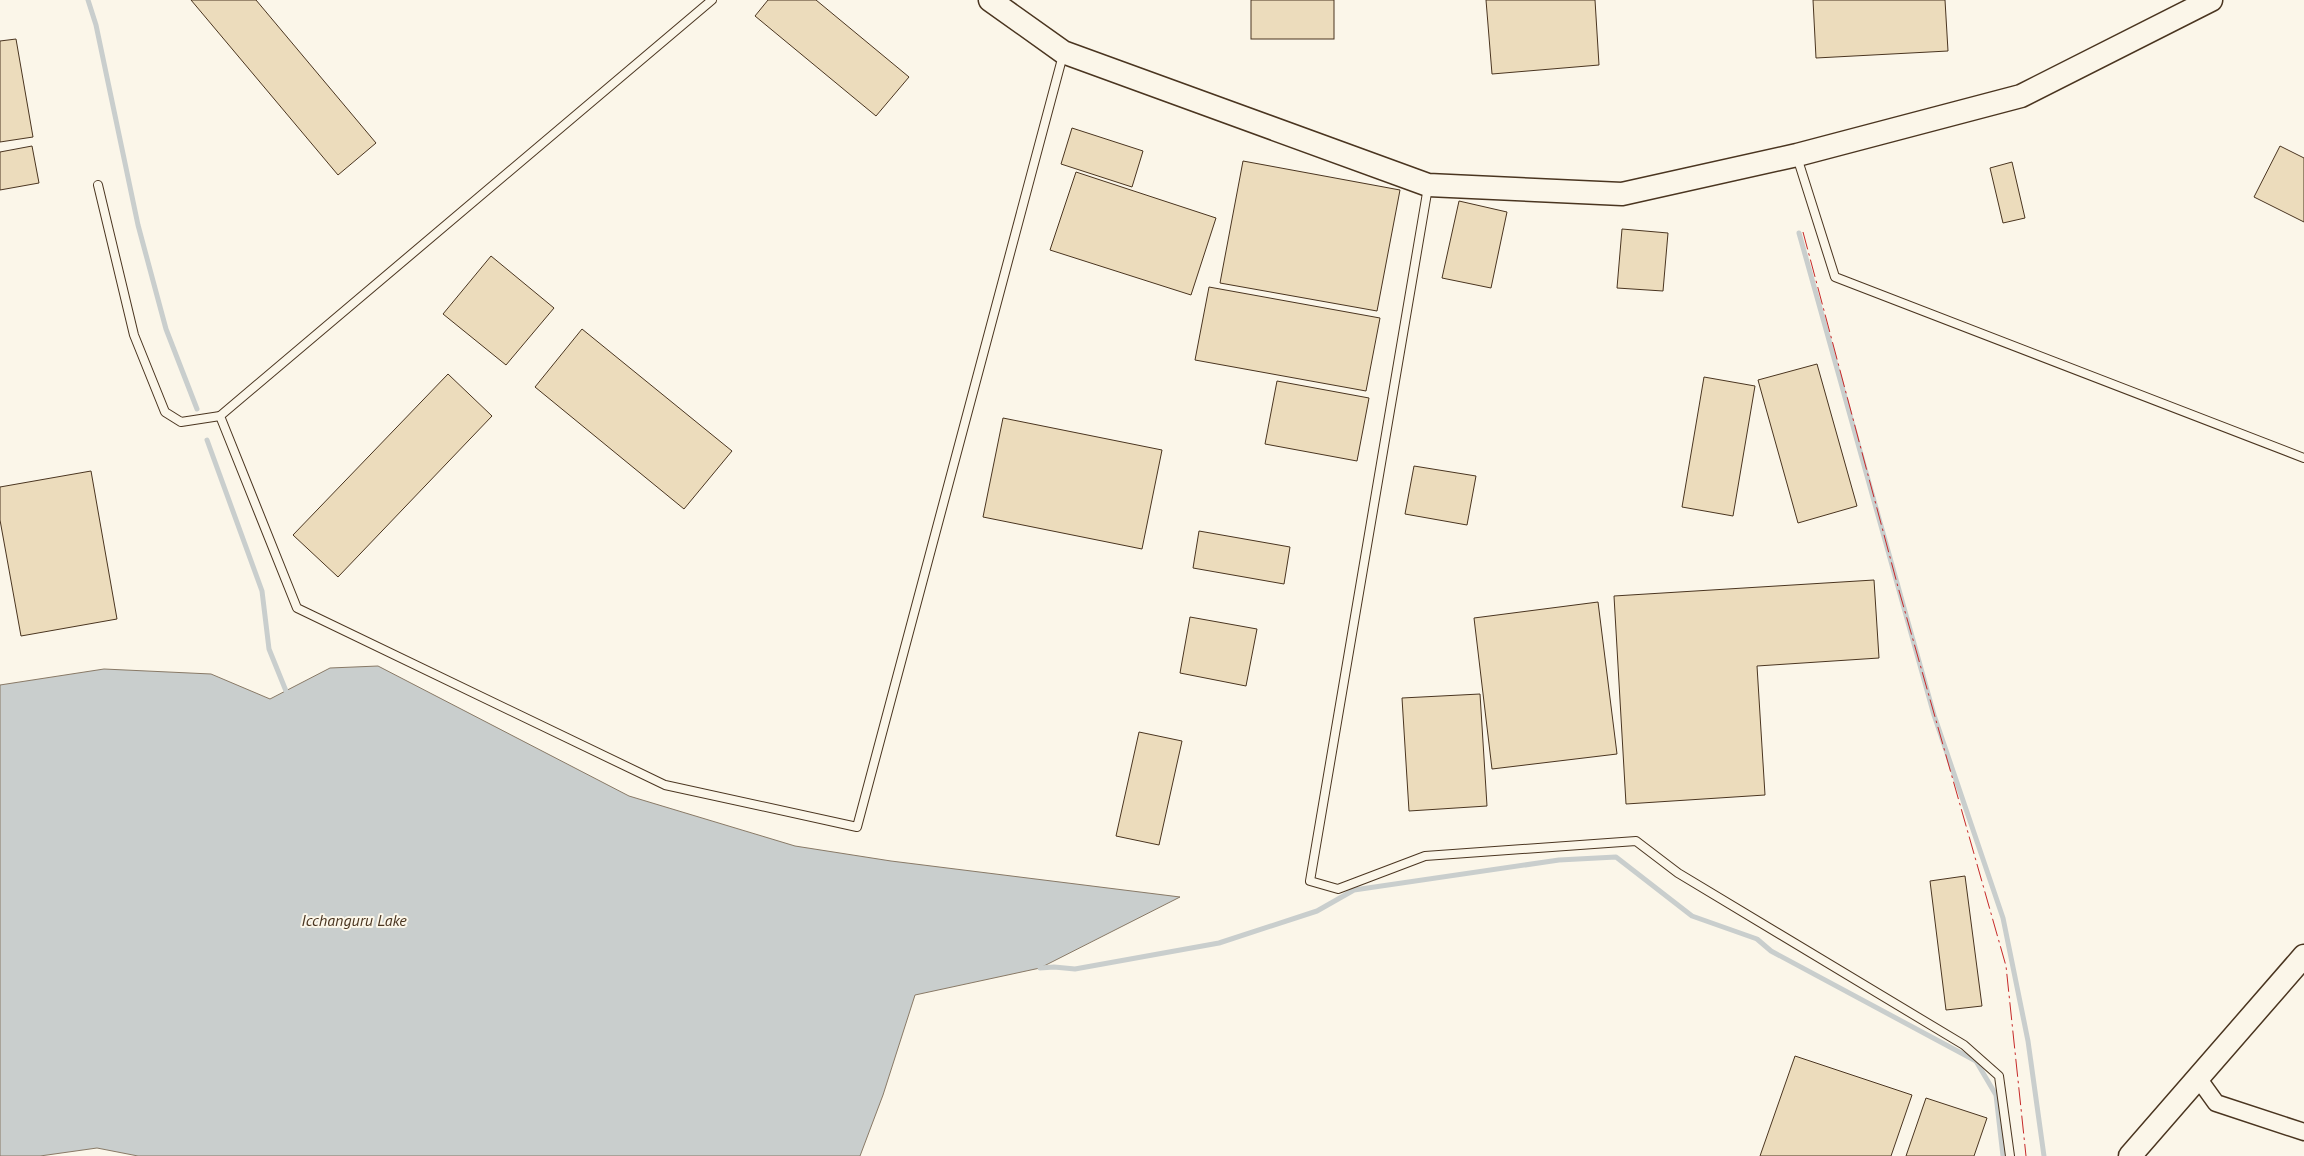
<svg xmlns="http://www.w3.org/2000/svg" width="2304" height="1156" viewBox="0 0 2304 1156" font-family="'PT Sans',sans-serif">
<rect width="100%" height="100%" fill="#fbf6e9"/>
<path fill="#c9cecd" stroke="#887966" d="M 378,666 L 629,796 L 795,846 L 891,861 L 1180,897 L 1040,968 L 915,995 L 883,1095 L 860,1156 L 138,1156 L 97,1148 L 40,1156 L 0,1156 L 0,685 L 104,669 L 211,674 L 270,699 L 330,668 Z"/>
<g fill="none" stroke-linecap="round" stroke-linejoin="round">
<g stroke="#c9cecd" stroke-width="5">
<path d="M 88,0 L 96,25 L 138,225 L 166,329 L 197,409"/>
<path d="M 1799,233 L 1934,715 L 2003,918 L 2028,1041 L 2044,1156"/>
<path d="M 207,440 L 262,591 L 269,649 L 286,691"/>
<path d="M 1040,968 L 1054,967 L 1075,969 L 1219,943 L 1317,911 L 1354,890 L 1559,860 L 1616,857 L 1692,916 L 1757,939 L 1771,951 L 1976,1061 L 1996,1095 L 2003,1156"/>
</g>
</g>
<g fill="#ecdcbc" stroke="#4a3520">
<path d="M 191,0 L 256,0 L 376,143 L 338,175 Z"/>
<path d="M 768,0 L 816,0 L 909,77 L 876,116 L 755,16 Z"/>
<rect x="1251" y="0" width="83" height="39"/>
<path d="M 1486,0 L 1595,0 L 1599,65 L 1492,74 Z"/>
<path d="M 1813,0 L 1945,0 L 1948,51 L 1816,58 Z"/>
<path d="M 16,39 L 33,137 L 0,142 L 0,41 Z"/>
<path d="M 1072,128 L 1143,151 L 1132,187 L 1061,164 Z"/>
<path d="M 32,146 L 39,183 L 0,190 L 0,152 Z"/>
<path d="M 2280,146 L 2304,158 L 2304,222 L 2254,197 Z"/>
<path d="M 1243,161 L 1400,190 L 1377,311 L 1220,283 Z"/>
<path d="M 2012,162 L 2025,218 L 2003,223 L 1990,168 Z"/>
<path d="M 1076,172 L 1216,218 L 1191,295 L 1050,250 Z"/>
<path d="M 1459,201 L 1507,212 L 1491,288 L 1442,278 Z"/>
<path d="M 1622,229 L 1668,233 L 1663,291 L 1617,288 Z"/>
<path d="M 491,256 L 554,308 L 506,365 L 443,314 Z"/>
<path d="M 1209,287 L 1380,318 L 1366,391 L 1195,360 Z"/>
<path d="M 582,329 L 732,451 L 684,509 L 535,387 Z"/>
<path d="M 1817,364 L 1857,506 L 1798,523 L 1758,380 Z"/>
<path d="M 448,374 L 492,416 L 338,577 L 293,535 Z"/>
<path d="M 1704,377 L 1755,386 L 1733,516 L 1682,507 Z"/>
<path d="M 1277,381 L 1369,398 L 1357,461 L 1265,444 Z"/>
<path d="M 1003,418 L 1162,450 L 1142,549 L 983,517 Z"/>
<path d="M 1414,466 L 1476,476 L 1467,525 L 1405,514 Z"/>
<path d="M 91,471 L 117,619 L 21,636 L 0,520 L 0,487 Z"/>
<path d="M 1199,531 L 1290,547 L 1284,584 L 1193,568 Z"/>
<path d="M 1874,580 L 1879,658 L 1757,666 L 1765,795 L 1626,804 L 1614,596 Z"/>
<path d="M 1598,602 L 1617,754 L 1492,769 L 1474,618 Z"/>
<path d="M 1190,617 L 1257,629 L 1246,686 L 1180,673 Z"/>
<path d="M 1480,694 L 1487,806 L 1409,811 L 1402,698 Z"/>
<path d="M 1139,732 L 1182,741 L 1159,845 L 1116,836 Z"/>
<path d="M 1965,876 L 1982,1006 L 1946,1010 L 1930,881 Z"/>
<path d="M 1795,1056 L 1912,1095 L 1891,1156 L 1760,1156 Z"/>
<path d="M 1926,1098 L 1987,1118 L 1974,1156 L 1906,1156 Z"/>
</g>
<g fill="none" stroke-linecap="round" stroke-linejoin="round">
<defs>
<g id="lane">
<path d="M 712,0 L 220,416 L 297,608 L 665,785 L 857,827 L 1063,55"/>
<path d="M 1797,157 L 1835,277 L 2304,458"/>
<path d="M 98,185 L 134,335 L 165,412 L 181,422 L 220,416"/>
<path d="M 1428,187 L 1310,881 L 1338,889 L 1425,856 L 1636,841 L 1678,873 L 1964,1045 L 1999,1076 L 2010,1156"/>
</g>
<path id="street" d="M 2198,1078 L 2216,1103 L 2304,1132"/>
<g id="secondary">
<path d="M 990,0 L 1063,52 L 1428,185 L 1622,194 L 1797,155 L 2021,96 L 2211,0"/>
<path d="M 2130,1156 L 2304,956"/>
</g>
</defs>
<use href="#lane" stroke="#4a3520" stroke-width="10"/>
<use href="#street" stroke="#4a3520" stroke-width="19"/>
<use href="#secondary" stroke="#4a3520" stroke-width="25"/>
<use href="#lane" stroke="#fbf6e9" stroke-width="8"/>
<use href="#street" stroke="#fbf6e9" stroke-width="16"/>
<use href="#secondary" stroke="#fbf6e9" stroke-width="22"/>
<path stroke="#c62828" stroke-width="1" stroke-dasharray="18 4 2.5 4" stroke-linecap="butt" d="M 1803,232 L 1898,587 L 2006,966 L 2026,1156"/>
</g>
<g text-anchor="middle" dominant-baseline="central" stroke-width="4" stroke-linejoin="round" paint-order="stroke">
<g font-size="16" font-style="italic" fill="#4a3520" stroke="#fbf6e9">
<text x="354" y="920">Icchanguru Lake</text>
</g>
</g>
</svg>
